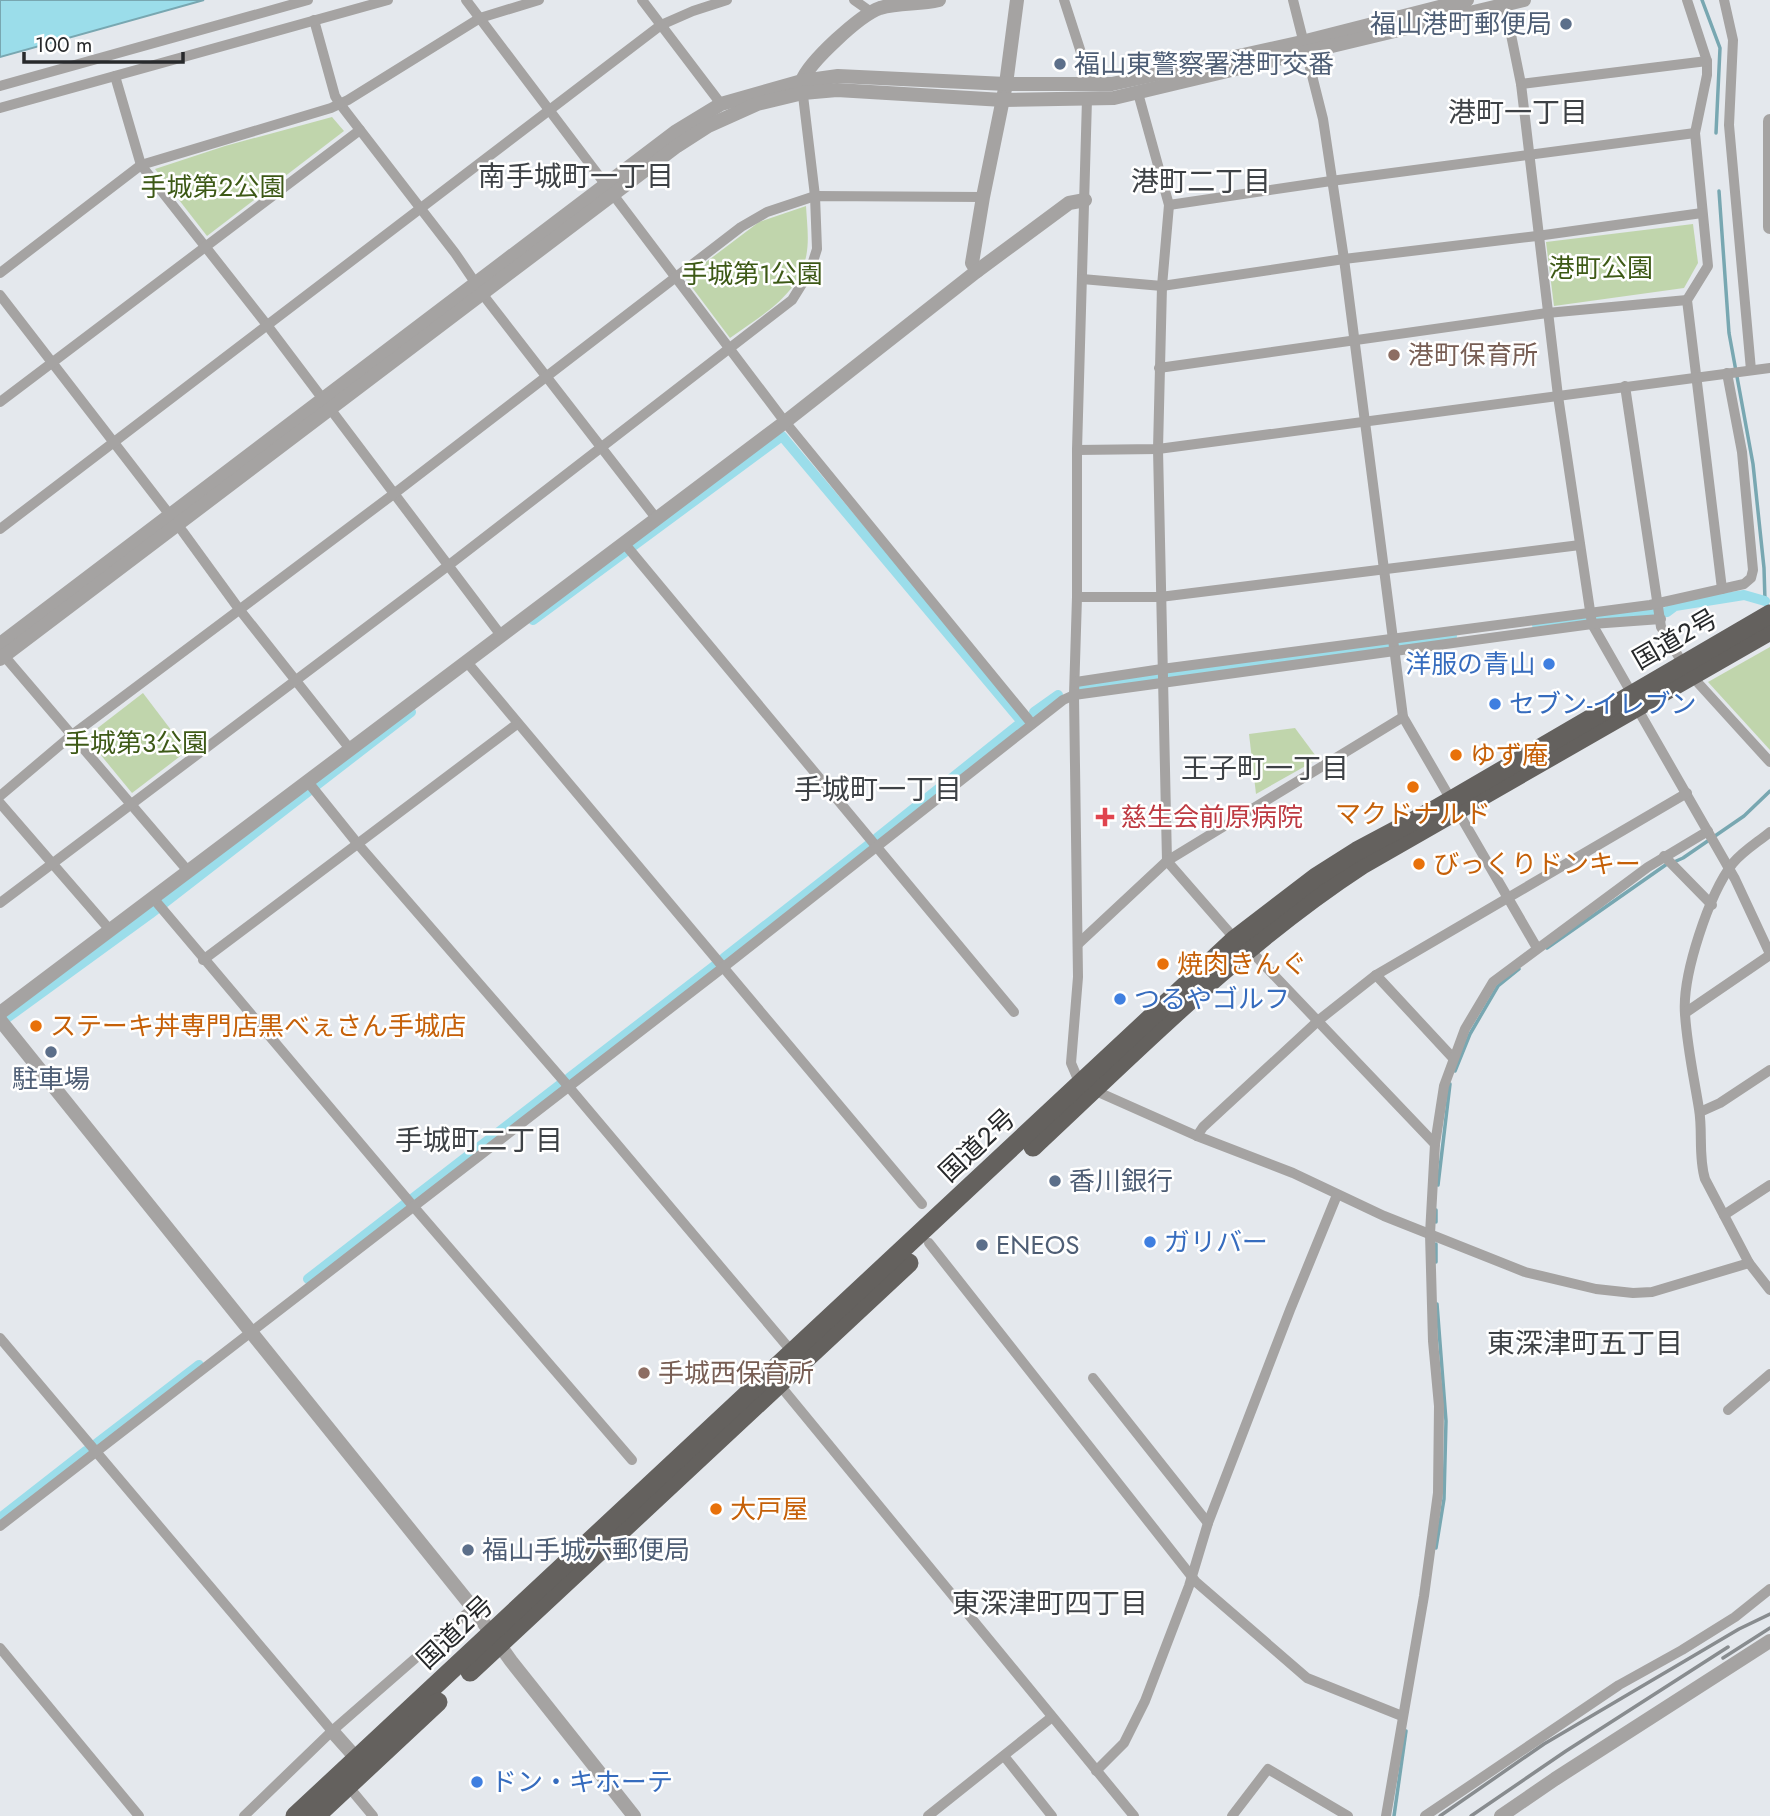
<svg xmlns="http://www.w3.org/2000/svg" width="1770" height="1816" viewBox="0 0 1770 1816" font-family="Jost,'Noto Sans JP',sans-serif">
<rect width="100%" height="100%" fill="#e4e8ed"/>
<g fill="#c0d5ac">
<path d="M 332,117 L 344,131 L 207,236 L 155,169 L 225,146 Z"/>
<path d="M 806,206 C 807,224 810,244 805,261 C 796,297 758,318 730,338 L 685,278 L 759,222 Z"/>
<path d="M 1693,224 L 1698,263 L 1684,288 L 1554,306 L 1546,242 Z"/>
<path d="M 1770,647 L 1770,750 L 1708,682 Z"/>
<path d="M 143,693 L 187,751 L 132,793 L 86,737 Z"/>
<path d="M 1295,728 L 1318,759 L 1256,794 L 1249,734 Z"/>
</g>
<path fill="#9bddea" stroke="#78a7b1" stroke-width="2" d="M 0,0 L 204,0 L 0,57 Z"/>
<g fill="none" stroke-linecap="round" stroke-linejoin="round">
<g stroke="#78a7b1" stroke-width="3.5">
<path d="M 1702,0 L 1720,48 L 1716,133"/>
<path d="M 1719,191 L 1729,333 L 1753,464 L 1764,568 L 1765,601 L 1769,609"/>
<path d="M 1674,862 L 1683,858 L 1744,816 L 1770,791"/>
<path d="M 1547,948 L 1667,864"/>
<path d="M 1455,1071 L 1470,1034 L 1498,986 L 1519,969"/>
<path d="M 1438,1185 L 1450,1084"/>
<path d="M 1436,1222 L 1436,1210"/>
<path d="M 1436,1262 L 1436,1244"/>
<path d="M 1436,1548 L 1444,1499 L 1446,1421 L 1437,1304"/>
<path d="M 1394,1816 L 1406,1731"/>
</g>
<g stroke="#9bddea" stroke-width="10">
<path d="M 533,620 L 782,436 L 1022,722 L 877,838"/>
<path d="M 1537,625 L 1667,612 L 1675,606 L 1744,595 L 1765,601"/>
<path d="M 1083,689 L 1149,677 L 1452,636"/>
<path d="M 1034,712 L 1058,695"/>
<path d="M 724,958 L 871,843"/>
<path d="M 0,1023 L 150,914 L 411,712"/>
<path d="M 569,1078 L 717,964"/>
<path d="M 412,1199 L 561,1084"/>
<path d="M 308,1279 L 405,1204"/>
<path d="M 96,1444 L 199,1365"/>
<path d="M 0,1518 L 86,1451"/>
</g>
<g stroke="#a5a3a2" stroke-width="10">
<path d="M 466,0 L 785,422 L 1032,724"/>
<path d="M 642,0 L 721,104"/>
<path d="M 854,0 L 871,12"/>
<path d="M 1064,0 L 1086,68 L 1087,86"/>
<path d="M 1293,0 L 1323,119 L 1344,259 L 1403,717 L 1537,948"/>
<path d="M 1687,0 L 1707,61 L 1707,75 L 1695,133 L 1708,266 L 1687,300 L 1722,589"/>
<path d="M 1724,0 L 1733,40 L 1729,125 L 1751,370"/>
<path d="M 1505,5 L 1521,84 L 1558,396 L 1592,624 L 1632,694"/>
<path d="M 314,20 L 335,96 L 340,104 L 455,253 L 487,300 L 656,518"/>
<path d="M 115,76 L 141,165 L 267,325 L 500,634"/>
<path d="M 1521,84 L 1707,61"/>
<path d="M 0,86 L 308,0"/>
<path d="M 1138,93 L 1169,205 L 1162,286 L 1158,449 L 1167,861 L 1235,939"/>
<path d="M 1087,99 L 1077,450 L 1077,597 L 1074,695 L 1078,977 L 1071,1063 L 1080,1084 L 1197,1136 L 1293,1173 L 1384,1216 L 1525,1272 L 1596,1289 L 1633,1293 L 1652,1292 L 1749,1263"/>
<path d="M 0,108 L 388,0"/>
<path d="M 1169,205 L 1331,181 L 1695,133"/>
<path d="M 0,273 L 141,165 L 331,108 L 348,100 L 480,18 L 539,0"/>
<path d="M 1082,279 L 1162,286 L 1344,259 L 1537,236 L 1702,213"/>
<path d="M 0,295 L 183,532 L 239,609 L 350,749"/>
<path d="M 1159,368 L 1547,313 L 1687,300"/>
<path d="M 1625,386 L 1661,627 L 1683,664"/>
<path d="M 0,402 L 360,130"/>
<path d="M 1077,450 L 1158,449 L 1770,368"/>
<path d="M 0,529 L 661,25 L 693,11 L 727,0"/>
<path d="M 624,543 L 1014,1012"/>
<path d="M 1077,597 L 1160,597 L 1580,545"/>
<path d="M 0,651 L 188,871"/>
<path d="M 466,661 L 922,1204"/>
<path d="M 1693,675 L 1699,684 L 1770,762"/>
<path d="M 1076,682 L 1162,669 L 1650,605 L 1744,584 L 1751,578 L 1753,570 L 1742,452 L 1727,373"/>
<path d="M 1637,708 L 1735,879 L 1770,954"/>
<path d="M 308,782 L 357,843 L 568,1086 L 793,1353"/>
<path d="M 0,796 L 72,735 L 395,493 L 741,227 L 767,212 L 815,196 L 983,197"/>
<path d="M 0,803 L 110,930"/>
<path d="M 1770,832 C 1758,842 1743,851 1733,863 C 1709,894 1682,975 1685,1014 C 1687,1046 1694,1078 1699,1109 C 1703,1132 1698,1156 1705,1179 L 1749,1263 L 1770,1290"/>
<path d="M 1664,856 L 1712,905"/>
<path d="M 153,898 L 413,1206 L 632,1460"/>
<path d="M 0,903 L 449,565 L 792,300 L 810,271 L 817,249 L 815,196 L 802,87"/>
<path d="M 1078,944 L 1167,861 L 1403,717"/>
<path d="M 1248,948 L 1435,1144"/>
<path d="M 203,960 L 517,724"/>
<path d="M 1376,975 L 1453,1058"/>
<path d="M 1685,1013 L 1770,955"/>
<path d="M 1700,1112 L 1720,1103 L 1770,1070"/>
<path d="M 1197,1136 L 1203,1127 L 1319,1020 L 1376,975 L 1687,793"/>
<path d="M 1724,1215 L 1770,1185"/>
<path d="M 929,1243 L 1196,1582 L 1307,1678 L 1402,1716"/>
<path d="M 0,1338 L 332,1731"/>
<path d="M 1093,1378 L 1208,1523"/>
<path d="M 778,1383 L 1134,1816"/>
<path d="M 1728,1410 L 1770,1374"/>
<path d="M 0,1526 L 725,966 L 1063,700 L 1074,695 L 1592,624 L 1661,619"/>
<path d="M 0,1648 L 139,1816"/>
<path d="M 1004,1756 L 1052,1816"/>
<path d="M 1096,1771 L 1124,1743 L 1145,1701 L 1189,1586 L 1208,1523 L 1290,1310 L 1337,1195"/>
<path d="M 348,1786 L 373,1816"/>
<path d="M 244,1816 L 332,1731 L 473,1608"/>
<path d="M 928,1816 L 1052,1717"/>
<path d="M 1232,1816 L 1268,1769 L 1348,1816"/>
<path d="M 1386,1816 L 1424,1596 L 1438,1493 L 1439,1406 L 1433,1341 L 1430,1234 L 1435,1144 L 1444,1086 L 1465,1029 L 1493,982 L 1648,867 L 1708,831"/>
<path d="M 1425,1816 L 1619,1685 L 1682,1650 L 1735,1617 L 1770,1589"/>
</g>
<g stroke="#a5a3a2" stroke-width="14">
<path d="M 802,81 C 809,62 860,15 880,8 C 900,2 919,5 939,0"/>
<path d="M 1770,121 L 1770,227"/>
<path d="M 977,271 L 972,263 L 983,197 L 1006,84 L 1017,0"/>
<path d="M 0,644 L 675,132 L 721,104 L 802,81 L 838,76 L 1006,84 L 1112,84 L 1302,42 L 1467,0"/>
<path d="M 0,659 L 677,146 L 708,126 L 757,104 L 803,93 L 837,90 L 1003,100 L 1114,98 L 1524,0"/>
<path d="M 0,1013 L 785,422 L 977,271 L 1069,203 L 1085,200"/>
<path d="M 0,1020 L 473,1608 L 511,1661 L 634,1816"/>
<path d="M 332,1731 L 357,1759"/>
<path d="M 1501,1816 L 1555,1779 L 1770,1641"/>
</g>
<g stroke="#64615e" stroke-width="19">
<path d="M 1033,1147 C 1138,1049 1241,944 1362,865 L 1770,631"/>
<path d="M 470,1672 L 909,1263"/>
<path d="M 295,1816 L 1235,939 L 1316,877 L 1357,851 L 1436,809 L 1770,614"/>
<path d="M 316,1816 L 438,1702"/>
</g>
<g stroke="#888c8f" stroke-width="3.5">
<path d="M 1723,1658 L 1770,1628"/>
<path d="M 1440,1816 L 1544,1744 L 1739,1629 L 1770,1614"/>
<path d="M 1471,1816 L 1566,1751 L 1728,1647"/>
</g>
</g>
<g fill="#5c6f8a" stroke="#fff" stroke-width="2.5">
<circle cx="1566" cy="24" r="7"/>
<circle cx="1060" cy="64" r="7"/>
<circle cx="51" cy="1052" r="7"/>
<circle cx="1055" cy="1181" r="7"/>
<circle cx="982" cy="1245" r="7"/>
<circle cx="468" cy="1550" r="7"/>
</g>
<g fill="#8d6e63" stroke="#fff" stroke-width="2.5">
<circle cx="1394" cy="355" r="7"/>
<circle cx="644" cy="1373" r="7"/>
</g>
<g fill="#3f7fe0" stroke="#fff" stroke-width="2.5">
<circle cx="1549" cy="664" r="7"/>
<circle cx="1495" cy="704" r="7"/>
<circle cx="1120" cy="999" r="7"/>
<circle cx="1150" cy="1242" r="7"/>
<circle cx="477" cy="1782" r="7"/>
</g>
<g fill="#e8710a" stroke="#fff" stroke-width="2.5">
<circle cx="1456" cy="755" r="7"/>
<circle cx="1413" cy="787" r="7"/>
<circle cx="1419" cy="864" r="7"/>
<circle cx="1163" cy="964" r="7"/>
<circle cx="36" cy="1026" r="7"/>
<circle cx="716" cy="1509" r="7"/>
</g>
<path fill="#e0444e" stroke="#fff" stroke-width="2.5" d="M1101.5 806.5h7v7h7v7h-7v7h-7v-7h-7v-7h7z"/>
<g text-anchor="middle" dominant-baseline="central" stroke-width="5" stroke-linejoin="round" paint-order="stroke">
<g font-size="26" fill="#4e5e75" stroke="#fff" text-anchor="start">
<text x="1552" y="24" text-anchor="end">福山港町郵便局</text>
<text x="1074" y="64">福山東警察署港町交番</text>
<text x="51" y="1079" text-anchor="middle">駐車場</text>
<text x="1069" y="1181">香川銀行</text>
<text x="996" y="1245">ENEOS</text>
<text x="482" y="1550">福山手城六郵便局</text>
</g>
<g font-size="26" fill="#3d5916" stroke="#fff">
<text x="213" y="187">手城第2公園</text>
<text x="1601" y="268">港町公園</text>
<text x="752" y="274">手城第1公園</text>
<text x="136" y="743">手城第3公園</text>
</g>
<g font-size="26" fill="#785e54" stroke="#fff" text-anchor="start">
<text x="1408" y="355">港町保育所</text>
<text x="658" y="1373">手城西保育所</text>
</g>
<g font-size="26" fill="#27292b" stroke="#fff">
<text transform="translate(1675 639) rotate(-30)">国道2号</text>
<text transform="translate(977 1145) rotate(-43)">国道2号</text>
<text transform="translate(455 1632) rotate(-43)">国道2号</text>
</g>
<g font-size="26" fill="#366cbe" stroke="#fff" text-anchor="start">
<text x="1535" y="664" text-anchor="end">洋服の青山</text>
<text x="1509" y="704">セブン-イレブン</text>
<text x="1134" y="999">つるやゴルフ</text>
<text x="1164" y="1242">ガリバー</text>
<text x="491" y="1782">ドン・キホーテ</text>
</g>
<g font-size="26" fill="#c56008" stroke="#fff" text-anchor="start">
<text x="1470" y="755">ゆず庵</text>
<text x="1413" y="814" text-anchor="middle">マクドナルド</text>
<text x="1433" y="864">びっくりドンキー</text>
<text x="1177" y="964">焼肉きんぐ</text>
<text x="50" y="1026">ステーキ丼専門店黒べぇさん手城店</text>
<text x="730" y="1509">大戸屋</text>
</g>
<g font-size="26" fill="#be3a42" stroke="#fff" text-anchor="start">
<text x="1121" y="817">慈生会前原病院</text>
</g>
<g font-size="28" fill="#3e4246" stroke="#fff">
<text x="1518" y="112">港町一丁目</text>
<text x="576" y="176">南手城町一丁目</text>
<text x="1201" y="181">港町二丁目</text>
<text x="1265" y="768">王子町一丁目</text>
<text x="878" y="789">手城町一丁目</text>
<text x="479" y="1140">手城町二丁目</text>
<text x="1585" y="1343">東深津町五丁目</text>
<text x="1050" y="1603">東深津町四丁目</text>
</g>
</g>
<path d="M24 52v10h159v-10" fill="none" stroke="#27292b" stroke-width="3.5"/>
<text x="35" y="52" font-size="21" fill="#27292b" stroke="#ffffff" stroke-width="5" paint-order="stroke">100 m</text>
</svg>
